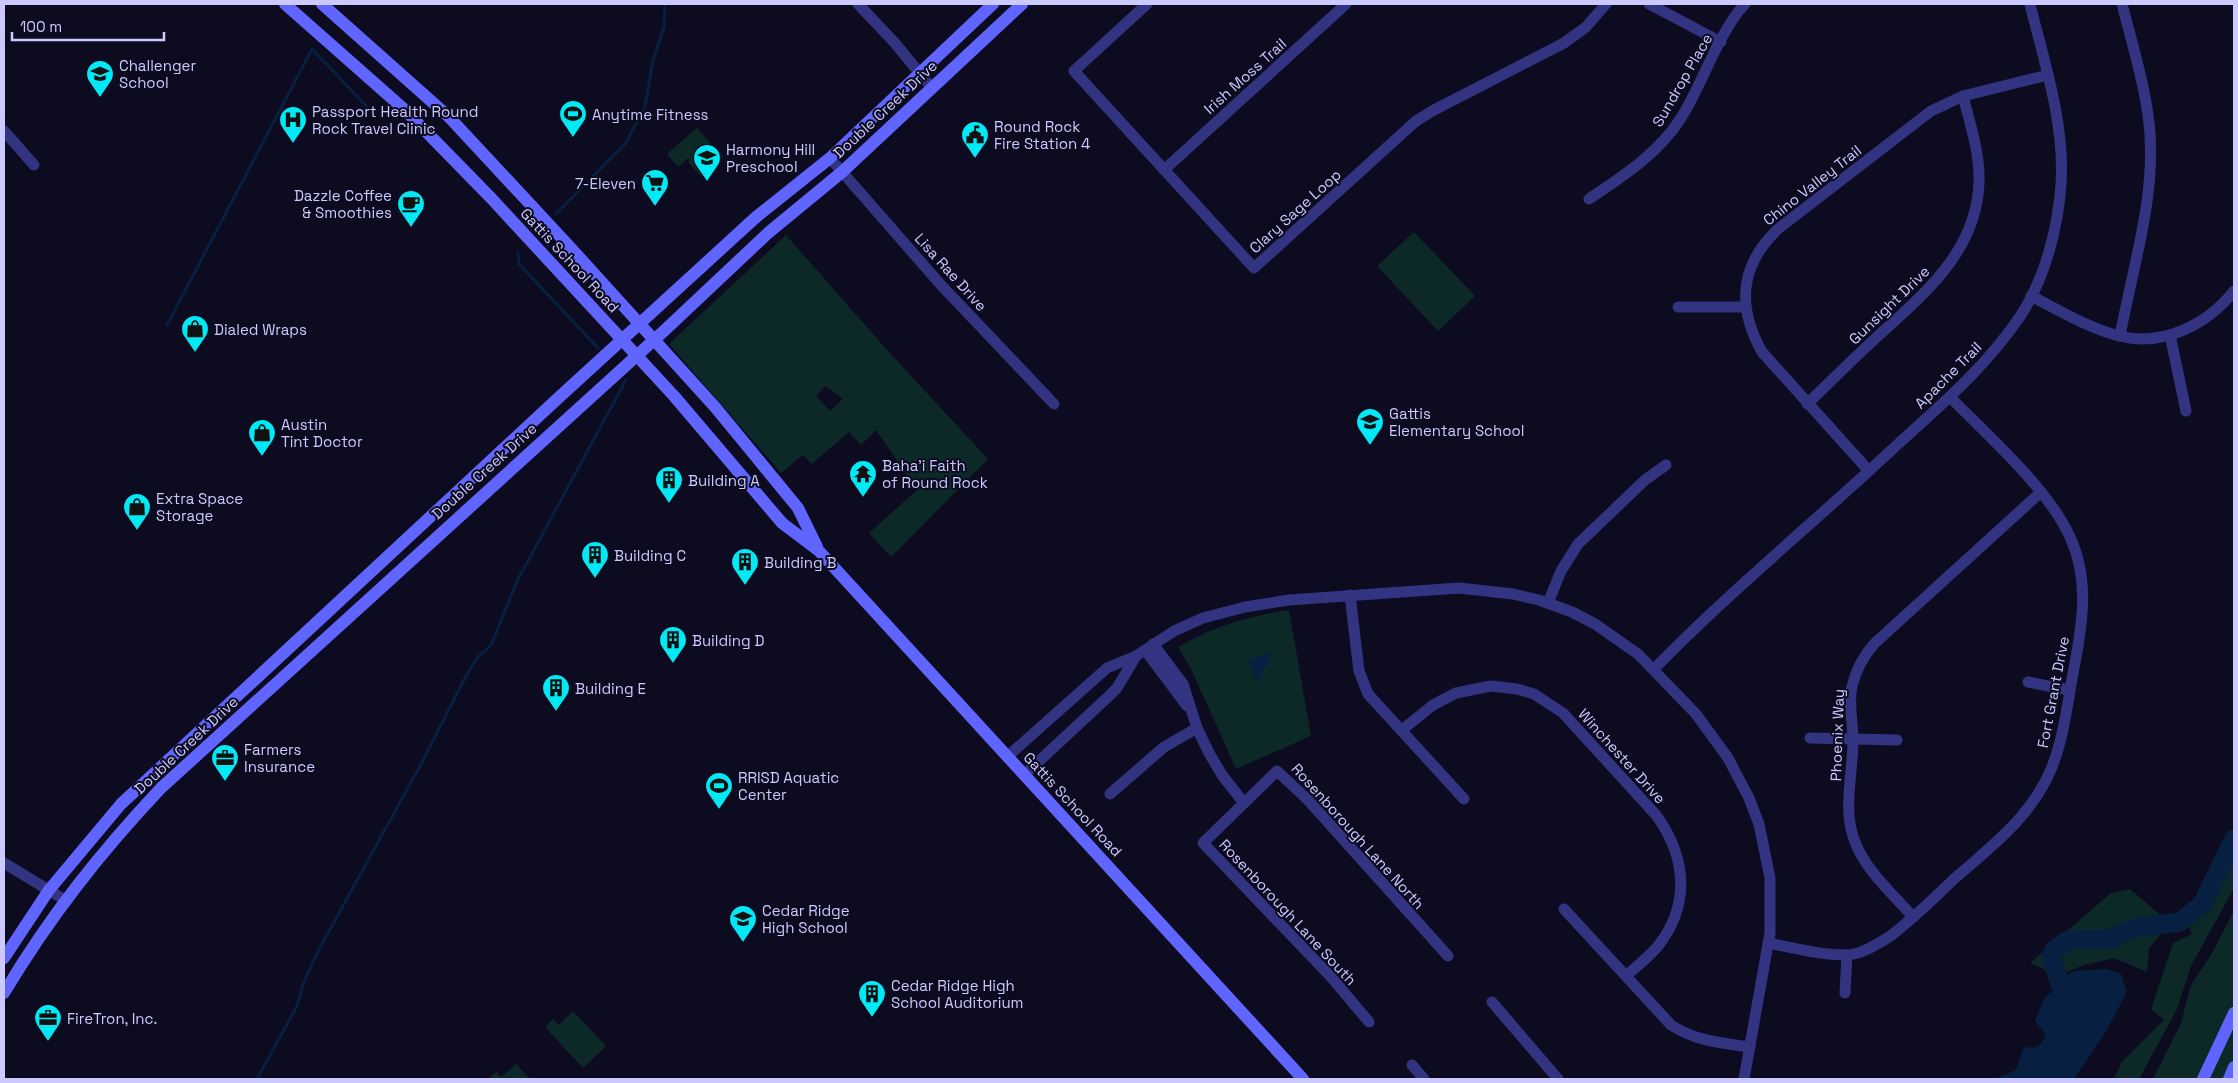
<svg xmlns="http://www.w3.org/2000/svg" width="2238" height="1083" viewBox="0 0 2238 1083" font-family="'Space Grotesk',sans-serif">
<rect width="100%" height="100%" fill="#0d0b1f"/>
<g fill="#0d2927" fill-rule="evenodd">
<path d="M 697,128 L 723,157 L 701,176 L 688,162 L 690,160 L 688,158 L 678,167 L 667,154 Z"/>
<path d="M 1414,232 L 1475,296 L 1438,331 L 1377,266 Z"/>
<path d="M 786,235 L 888,351 L 988,459 L 891,557 L 869,533 L 917,490 L 876,430 L 861,445 L 849,432 L 812,464 L 803,455 L 781,473 L 669,344 ZM 825,386 L 843,399 L 830,411 L 816,396 Z"/>
<path d="M 1289,610 L 1311,736 L 1236,769 L 1191,669 L 1178,647 C 1217,625 1245,617 1289,610 Z"/>
<path d="M 2234,835 L 2234,888 L 2191,966 L 2176,1011 L 2139,1079 L 2114,1079 L 2121,1063 L 2164,1020 L 2151,1009 L 2173,943 L 2192,934 L 2186,919 Z"/>
<path d="M 2130,889 L 2170,923 L 2149,948 L 2147,972 L 2114,958 L 2084,965 L 2064,973 L 2050,972 L 2030,963 L 2111,893 Z"/>
<path d="M 2234,911 L 2234,1079 L 2153,1079 L 2181,1023 L 2191,985 L 2211,955 Z"/>
<path d="M 573,1011 L 606,1046 L 583,1068 L 545,1027 L 553,1019 L 559,1025 Z"/>
<path d="M 516,1064 L 530,1079 L 488,1079 L 496,1072 L 501,1077 Z"/>
</g>
<g fill="#072041">
<path d="M 1270,653 L 1271,662 L 1262,669 L 1264,673 L 1260,675 L 1261,679 L 1256,681 L 1249,660 Z"/>
<path d="M 2106,969 L 2121,974 L 2127,992 L 2105,1033 L 2077,1075 L 2072,1079 L 1995,1079 L 2016,1070 L 2024,1047 C 2036,1049 2041,1046 2046,1035 L 2035,1021 L 2045,997 L 2060,985 L 2055,977 L 2058,974 L 2064,977 L 2074,971 Z"/>
</g>
<g fill="none" stroke-linecap="round" stroke-linejoin="round">
<g stroke="#072041" stroke-width="3">
<path d="M 556,214 L 625,144 L 645,107 L 653,60 L 664,27 L 665,4"/>
<path d="M 518,252 L 519,264 L 598,348"/>
<path d="M 167,325 L 312,49 L 371,111 L 374,109"/>
<path d="M 257,1079 L 297,1006 L 303,984 L 317,953 L 420,766 L 465,678 L 476,659 L 491,645 L 517,581 L 626,380"/>
</g>
<path stroke="#072041" stroke-width="19" d="M 2065,999 L 2051,957 L 2054,950 L 2068,940 L 2111,939 L 2134,928 L 2180,922 L 2202,904 L 2234,839"/>
<g stroke="#323482" stroke-width="11">
<path d="M 858,4 L 894,42 L 932,88"/>
<path d="M 1147,4 L 1074,71 L 1254,268 L 1416,121 L 1434,110 L 1564,43 L 1586,27 L 1606,4"/>
<path d="M 1649,4 L 1721,42"/>
<path d="M 4,131 L 34,165"/>
<path d="M 830,158 L 941,285 L 1054,404"/>
<path d="M 1164,170 L 1346,4"/>
<path d="M 1589,199 C 1623,176 1659,153 1681,118 C 1702,85 1719,31 1745,4"/>
<path d="M 2031,296 C 2059,310 2088,328 2119,336 C 2163,347 2207,325 2234,291"/>
<path d="M 1678,307 L 1745,307"/>
<path d="M 2170,335 L 2186,411"/>
<path d="M 2120,336 C 2133,265 2159,188 2148,115 C 2143,77 2131,40 2122,4"/>
<path d="M 1807,404 C 1831,381 1854,358 1878,336 C 1925,293 1977,251 1979,182 C 1980,153 1970,124 1963,96"/>
<path d="M 1869,471 L 1762,352 C 1737,307 1739,266 1778,229 L 1931,111 L 1963,96 L 2048,75"/>
<path d="M 1350,595 L 1359,671 L 1368,694 L 1464,799"/>
<path d="M 1548,603 L 1561,571 L 1578,544 L 1645,480 L 1666,465"/>
<path d="M 1153,644 L 1183,684 L 1197,728 L 1209,753 L 1222,775 L 1244,803"/>
<path d="M 1145,650 L 1187,706"/>
<path d="M 1654,669 C 1731,590 1817,520 1897,445 C 1941,405 1987,366 2021,315 C 2045,278 2058,228 2061,184 C 2065,123 2044,62 2030,4"/>
<path d="M 2028,682 L 2069,690"/>
<path d="M 1402,730 L 1433,705 L 1456,693 L 1491,686 L 1517,689 L 1534,694 L 1563,713 L 1656,815 C 1686,856 1691,904 1658,946 C 1649,957 1637,966 1627,975"/>
<path d="M 1810,738 L 1897,740"/>
<path d="M 1007,757 L 1107,668 L 1136,656 L 1174,631 L 1203,618 L 1245,607 L 1289,600 L 1459,588 L 1513,594 L 1539,600 L 1572,612 L 1595,624 L 1638,654 L 1696,714 L 1728,758 L 1749,798 L 1759,824 L 1770,878 L 1770,933 L 1744,1079"/>
<path d="M 1024,775 L 1109,696 L 1117,688 L 1136,656"/>
<path d="M 1110,794 L 1164,747 L 1197,728"/>
<path d="M 4,863 L 65,900"/>
<path d="M 1564,909 L 1671,1025 C 1695,1041 1722,1043 1750,1047"/>
<path d="M 1913,917 C 1893,894 1866,871 1855,842 C 1842,810 1853,773 1853,740 C 1853,722 1848,704 1852,686 C 1856,670 1864,655 1875,643 L 2041,492"/>
<path d="M 1768,943 C 1793,948 1820,955 1846,955 C 1861,955 1877,944 1889,937 C 1912,920 1933,899 1954,879 C 1992,846 2033,815 2052,767 C 2065,734 2068,697 2075,663 C 2083,620 2089,578 2070,537 C 2048,488 1988,436 1950,397"/>
<path d="M 1845,993 L 1847,955"/>
<path d="M 1492,1002 L 1558,1079"/>
<path d="M 1369,1022 L 1331,977 L 1203,843 L 1277,771 L 1308,800 L 1448,956"/>
<path d="M 1412,1065 L 1424,1079"/>
</g>
<g stroke="#6065ff" stroke-width="12">
<path d="M 285,4 L 405,110 L 491,198 L 674,396 L 782,523 L 819,551 L 1303,1079"/>
<path d="M 322,4 L 449,117 L 569,246 L 715,407 L 798,508 L 817,547"/>
<path d="M 4,958 L 49,890 L 121,804 L 555,401 L 755,218 L 830,158 L 993,4"/>
<path d="M 4,993 C 50,916 100,853 161,788 L 665,330 L 768,233 L 842,172 L 1022,4"/>
<path d="M 2203,1079 L 2234,1013"/>
<path d="M 2229,1079 L 2234,1067"/>
</g>
</g>
<defs>
<symbol id="school-pin" viewBox="-11 -11 22 30"><path d="M0 17L-7.5 6A9.5 9.5 0 1 1 7.5 6Z" fill="#00e9f4" stroke="#0d0b1f"/><path d="M0-5L7-2L0 1L-7-2ZM-4 1L0 2.5L4 1V4Q0 6-4 4Z" fill="#111"/></symbol>
<symbol id="stadium-pin" viewBox="-11 -11 22 30"><path d="M0 17L-7.5 6A9.5 9.5 0 1 1 7.5 6Z" fill="#00e9f4" stroke="#0d0b1f"/><path d="M0-5a6.5 5 0 1 0 0 10a6.5 5 0 1 0 0-10ZM-3.5-1.8h7v3.6h-7Z" fill="#111"/></symbol>
<symbol id="hospital-pin" viewBox="-11 -11 22 30"><path d="M0 17L-7.5 6A9.5 9.5 0 1 1 7.5 6Z" fill="#00e9f4" stroke="#0d0b1f"/><path d="M-5-5h3v3.5h4V-5h3V5h-3V1.5h-4V5h-3Z" fill="#111"/></symbol>
<symbol id="civic-pin" viewBox="-11 -11 22 30"><path d="M0 17L-7.5 6A9.5 9.5 0 1 1 7.5 6Z" fill="#00e9f4" stroke="#0d0b1f"/><path d="M-.6-6.5H3V-4.5H.6V-3L4-1V1h2V6H-6V1h2V-1L-.6-3ZM-1.2 2.5V6h2.4V2.5Z" fill="#111"/></symbol>
<symbol id="supermarket-pin" viewBox="-11 -11 22 30"><path d="M0 17L-7.5 6A9.5 9.5 0 1 1 7.5 6Z" fill="#00e9f4" stroke="#0d0b1f"/><path d="M-6-5.5h2.5l.6 2H6L4.5 2H-2.5L-4.4-4H-6ZM-1.5 3.2a1.3 1.3 0 1 0 .1 0ZM3 3.2a1.3 1.3 0 1 0 .1 0Z" fill="#111"/></symbol>
<symbol id="cafe-pin" viewBox="-11 -11 22 30"><path d="M0 17L-7.5 6A9.5 9.5 0 1 1 7.5 6Z" fill="#00e9f4" stroke="#0d0b1f"/><path d="M-5.5-4.5H6V0H3Q3 3.5 0 3.5H-2.5Q-5.5 3.5-5.5 0ZM3-3.2v2h1.7v-2ZM-6 4.5H4V6H-6Z" fill="#111"/></symbol>
<symbol id="shop-pin" viewBox="-11 -11 22 30"><path d="M0 17L-7.5 6A9.5 9.5 0 1 1 7.5 6Z" fill="#00e9f4" stroke="#0d0b1f"/><path d="M-5-2.5h2.3a2.7 3.5 0 0 1 5.4 0H5L5.5 6h-11ZM-1.5-2.5h3a1.5 2.3 0 0 0-3 0Z" fill="#111"/></symbol>
<symbol id="temple-pin" viewBox="-11 -11 22 30"><path d="M0 17L-7.5 6A9.5 9.5 0 1 1 7.5 6Z" fill="#00e9f4" stroke="#0d0b1f"/><path d="M0-6L5-2H3V0L6.5 2.5H4V6H1.5V3h-3V6H-4V2.5H-6.5L-3 0V-2H-5Z" fill="#111"/></symbol>
<symbol id="building-pin" viewBox="-11 -11 22 30"><path d="M0 17L-7.5 6A9.5 9.5 0 1 1 7.5 6Z" fill="#00e9f4" stroke="#0d0b1f"/><path d="M-4-6H4V6H1V3H-1V6H-4ZM-2.5-4.3h1.7v1.8h-1.7ZM.8-4.3h1.7v1.8H.8ZM-2.5-1h1.7V.8h-1.7ZM.8-1h1.7V.8H.8Z" fill="#111"/></symbol>
<symbol id="office-pin" viewBox="-11 -11 22 30"><path d="M0 17L-7.5 6A9.5 9.5 0 1 1 7.5 6Z" fill="#00e9f4" stroke="#0d0b1f"/><path d="M-6-3h4V-5.5h4V-3h4V5H-6ZM-1-4.5V-3h2v-1.5ZM-6 0V1H6V0Z" fill="#111"/></symbol>
</defs>
<g fill-rule="evenodd">
<use href="#school-pin" x="84" y="58" width="32" height="43"/>
<use href="#stadium-pin" x="557" y="98" width="32" height="43"/>
<use href="#hospital-pin" x="277" y="104" width="32" height="43"/>
<use href="#civic-pin" x="959" y="119" width="32" height="43"/>
<use href="#school-pin" x="691" y="142" width="32" height="43"/>
<use href="#supermarket-pin" x="639" y="167" width="32" height="43"/>
<use href="#cafe-pin" x="395" y="188" width="32" height="43"/>
<use href="#shop-pin" x="179" y="313" width="32" height="43"/>
<use href="#school-pin" x="1354" y="406" width="32" height="43"/>
<use href="#shop-pin" x="246" y="417" width="32" height="43"/>
<use href="#temple-pin" x="847" y="458" width="32" height="43"/>
<use href="#building-pin" x="653" y="464" width="32" height="43"/>
<use href="#shop-pin" x="121" y="491" width="32" height="43"/>
<use href="#building-pin" x="579" y="539" width="32" height="43"/>
<use href="#building-pin" x="729" y="546" width="32" height="43"/>
<use href="#building-pin" x="657" y="624" width="32" height="43"/>
<use href="#building-pin" x="540" y="672" width="32" height="43"/>
<use href="#office-pin" x="209" y="742" width="32" height="43"/>
<use href="#stadium-pin" x="703" y="770" width="32" height="43"/>
<use href="#school-pin" x="727" y="903" width="32" height="43"/>
<use href="#building-pin" x="856" y="978" width="32" height="43"/>
<use href="#office-pin" x="32" y="1002" width="32" height="43"/>
</g>
<g text-anchor="middle" dominant-baseline="central" stroke-width="4" stroke-linejoin="round" paint-order="stroke">
<g font-size="15" fill="#ccc9ff" stroke="#0d0b1f" text-anchor="start">
<text x="119" y="65">Challenger<tspan x="119" dy="17">School</tspan></text>
<text x="312" y="111">Passport Health Round<tspan x="312" dy="17">Rock Travel Clinic</tspan></text>
<text x="592" y="114">Anytime Fitness</text>
<text x="994" y="126">Round Rock<tspan x="994" dy="17">Fire Station 4</tspan></text>
<text x="726" y="149">Harmony Hill<tspan x="726" dy="17">Preschool</tspan></text>
<text x="636" y="183" text-anchor="end">7-Eleven</text>
<text x="392" y="195" text-anchor="end">Dazzle Coffee<tspan x="392" dy="17">&amp; Smoothies</tspan></text>
<text x="214" y="329">Dialed Wraps</text>
<text x="1389" y="413">Gattis<tspan x="1389" dy="17">Elementary School</tspan></text>
<text x="281" y="424">Austin<tspan x="281" dy="17">Tint Doctor</tspan></text>
<text x="882" y="465">Baha'i Faith<tspan x="882" dy="17">of Round Rock</tspan></text>
<text x="688" y="480">Building A</text>
<text x="156" y="498">Extra Space<tspan x="156" dy="17">Storage</tspan></text>
<text x="614" y="555">Building C</text>
<text x="764" y="562">Building B</text>
<text x="692" y="640">Building D</text>
<text x="575" y="688">Building E</text>
<text x="244" y="749">Farmers<tspan x="244" dy="17">Insurance</tspan></text>
<text x="738" y="777">RRISD Aquatic<tspan x="738" dy="17">Center</tspan></text>
<text x="762" y="910">Cedar Ridge<tspan x="762" dy="17">High School</tspan></text>
<text x="891" y="985">Cedar Ridge High<tspan x="891" dy="17">School Auditorium</tspan></text>
<text x="67" y="1018">FireTron, Inc.</text>
</g>
<g font-size="15" fill="#ccc9ff" stroke="#0d0b1f">
<text transform="translate(1245 76) rotate(-42)">Irish Moss Trail</text>
<text transform="translate(1682 80) rotate(-60)">Sundrop Place</text>
<text transform="translate(885 109) rotate(-43)">Double Creek Drive</text>
<text transform="translate(1812 185) rotate(-38)">Chino Valley Trail</text>
<text transform="translate(1295 211) rotate(-42)">Clary Sage Loop</text>
<text transform="translate(570 260) rotate(47)">Gattis School Road</text>
<text transform="translate(951 272) rotate(48)">Lisa Rae Drive</text>
<text transform="translate(1889 305) rotate(-44)">Gunsight Drive</text>
<text transform="translate(1948 375) rotate(-45)">Apache Trail</text>
<text transform="translate(484 471) rotate(-42)">Double Creek Drive</text>
<text transform="translate(2053 692) rotate(-79)">Fort Grant Drive</text>
<text transform="translate(1837 735) rotate(-88)">Phoenix Way</text>
<text transform="translate(186 745) rotate(-43)">Double Creek Drive</text>
<text transform="translate(1622 756) rotate(48)">Winchester Drive</text>
<text transform="translate(1073 804) rotate(47)">Gattis School Road</text>
<text transform="translate(1358 836) rotate(48)">Rosenborough Lane North</text>
<text transform="translate(1288 912) rotate(47)">Rosenborough Lane South</text>
</g>
</g>
<rect width="2238" height="1083" fill="none" stroke="#ccc9ff" stroke-width="10"/>
<path d="M12 32v8h152v-8" fill="none" stroke="#ccc9ff" stroke-width="2.5"/>
<text x="20" y="32" font-size="15" fill="#ccc9ff" stroke="#0d0b1f" stroke-width="4" paint-order="stroke">100 m</text>
</svg>
